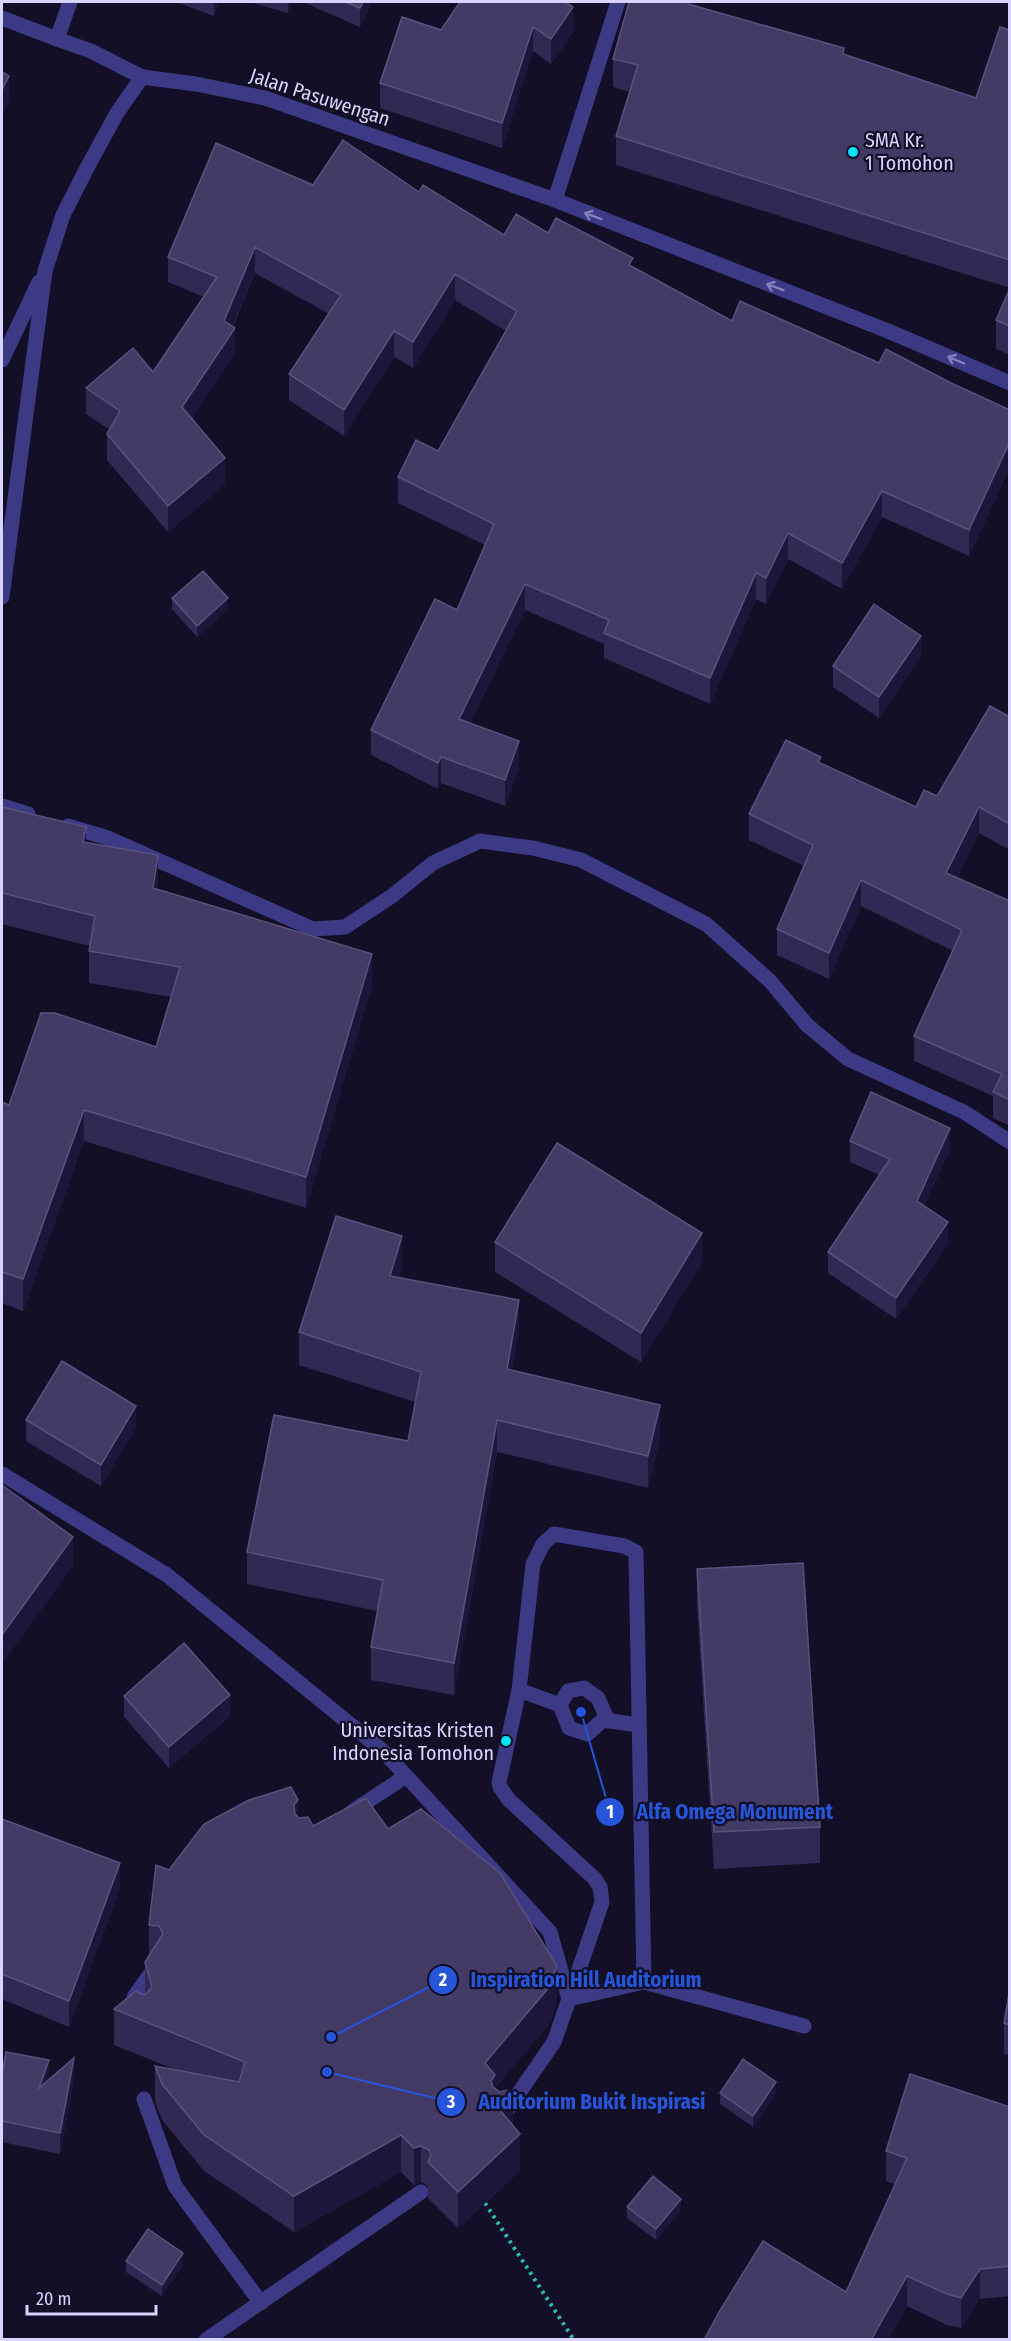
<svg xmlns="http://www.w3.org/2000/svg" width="1011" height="2341" viewBox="0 0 1011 2341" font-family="'Fira Sans Condensed',sans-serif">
<rect width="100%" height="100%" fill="#130f26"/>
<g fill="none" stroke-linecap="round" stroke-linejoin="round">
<path stroke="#2fb8b0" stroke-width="4" stroke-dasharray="3 4.5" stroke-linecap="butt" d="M 485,2203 L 574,2340"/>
<g stroke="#3d3a85" stroke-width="15">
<path d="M 519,1690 L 560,1705"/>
<path d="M 608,1721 L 598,1698 L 584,1688 L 568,1691 L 560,1705 L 569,1728 L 587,1734 L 603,1720 L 639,1725"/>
<path d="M 353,1811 L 406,1776"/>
<path d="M 569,1999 L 602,1902 L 600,1887 L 594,1878 L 509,1800 L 500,1787 L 499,1782 L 519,1690 L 533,1564 L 543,1544 L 554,1534 L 624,1546 L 636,1552 L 644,1982"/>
<path d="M 569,1999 L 644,1982 L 804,2026"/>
<path d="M 138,2010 L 134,1997 L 153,1970"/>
<path d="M 144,2099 L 175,2186 L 261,2303"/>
</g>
<g stroke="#3d3a85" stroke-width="15">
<path d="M 70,2 L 57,39 L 91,51 L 142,77"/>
<path d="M 2,18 L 57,39"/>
<path d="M 555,200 L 618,2"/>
<path d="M 2,360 L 39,282"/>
<path d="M 2,597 L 45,271 L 63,215 L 89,164 L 117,113 L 142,77 L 196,84 L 265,98 L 555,200 L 888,331 L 1010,383"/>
<path d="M 2,806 L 28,814"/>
<path d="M 68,826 L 108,838 L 313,929 L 345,927 L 392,896 L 433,863 L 480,841 L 533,848 L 581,860 L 706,924 L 770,981 L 807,1025 L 848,1059 L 964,1112 L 1010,1142"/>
<path d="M 2,1474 L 167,1575 L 383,1751 L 550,1932 L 569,1999 L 554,2042 L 501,2119"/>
<path d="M 206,2340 L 421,2192"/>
</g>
</g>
<g fill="#312854">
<path d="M 176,2 L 219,2 L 214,16 Z"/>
<path d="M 250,2 L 291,2 L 288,13 Z"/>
<path d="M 303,2 L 372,2 L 360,27 Z"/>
<path d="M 629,2 L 699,2 L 697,7 L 976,98 L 1010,30 L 1010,288 L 616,165 L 616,136 L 630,92 L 613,87 L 613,59 Z"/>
<path d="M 567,3 L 573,32 L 551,64 L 533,51 L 502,148 L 380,108 L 380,83 L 441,30 Z"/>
<path d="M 313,185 L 419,192 L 504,235 L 548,233 L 633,267 L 732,321 L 951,383 L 1010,410 L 1010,467 L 969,556 L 882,517 L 842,589 L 788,559 L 766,604 L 756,599 L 710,704 L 604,658 L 604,644 L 525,610 L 470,723 L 519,767 L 505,806 L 441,783 L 438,789 L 371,755 L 371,730 L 457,610 L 485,545 L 398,503 L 398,477 L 438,451 L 506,331 L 455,300 L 413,368 L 394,357 L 344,436 L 289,400 L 289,374 L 329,314 L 255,273 L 233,327 L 235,354 L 192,418 L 225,484 L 168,532 L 107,460 L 107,434 L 109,429 L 86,414 L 86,388 L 153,372 L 204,297 L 168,282 L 168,257 Z"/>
<path d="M 1010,288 L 1010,355 L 996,349 L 996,320 Z"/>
<path d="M 172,598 L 228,609 L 197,637 L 172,609 Z"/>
<path d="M 921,657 L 879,718 L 833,687 L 833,666 Z"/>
<path d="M 1010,717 L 1010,850 L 979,833 L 957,878 L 1010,901 L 1010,1126 L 993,1118 L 993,1096 L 914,1061 L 914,1036 L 953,951 L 861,906 L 829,979 L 777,955 L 777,929 L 804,866 L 749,840 L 749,814 L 821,763 L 916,807 L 937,796 Z"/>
<path d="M 2,807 L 86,843 L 158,886 L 157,889 L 372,985 L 306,1208 L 84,1141 L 23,1311 L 2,1303 L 2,1102 L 9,1105 L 156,1047 L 171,997 L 89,983 L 89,951 L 90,946 L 2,924 Z"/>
<path d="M 850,1141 L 950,1149 L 924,1206 L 948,1243 L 896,1319 L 828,1273 L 828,1252 L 879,1175 L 850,1162 Z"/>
<path d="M 495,1242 L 702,1262 L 641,1362 L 495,1272 Z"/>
<path d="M 402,1269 L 399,1278 L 519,1332 L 512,1370 L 660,1437 L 648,1488 L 497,1452 L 454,1695 L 371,1680 L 371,1647 L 378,1611 L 247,1584 L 247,1552 L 408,1441 L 415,1402 L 299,1365 L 299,1332 Z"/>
<path d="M 26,1420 L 136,1427 L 101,1486 L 26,1441 Z"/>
<path d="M 697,1569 L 820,1827 L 820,1863 L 714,1869 L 697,1605 Z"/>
<path d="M 124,1696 L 230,1716 L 169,1768 L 124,1717 Z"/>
<path d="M 298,1817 L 313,1826 L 388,1829 L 557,2003 L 550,2023 L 495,2088 L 513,2125 L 520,2171 L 458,2228 L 428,2198 L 428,2186 L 421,2182 L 414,2185 L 401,2172 L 294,2232 L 204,2171 L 162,2120 L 155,2102 L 155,2066 L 174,2069 L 114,2045 L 114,2009 L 141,1994 L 145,1994 L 145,1962 L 149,1955 L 149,1925 L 169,1870 Z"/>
<path d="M 2,1819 L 120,1888 L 69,2027 L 2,1999 Z"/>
<path d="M 1010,1988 L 1010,2055 L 1004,2054 L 1004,2023 Z"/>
<path d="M 2,2075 L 49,2079 L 74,2079 L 60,2154 L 2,2142 Z"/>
<path d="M 720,2093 L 776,2093 L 753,2127 L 720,2104 Z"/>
<path d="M 1010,2107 L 1010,2296 L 980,2299 L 961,2328 L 947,2325 L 907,2306 L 888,2340 L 704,2340 L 846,2292 L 895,2184 L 886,2181 L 886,2151 Z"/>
<path d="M 627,2207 L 681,2210 L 656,2240 L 627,2218 Z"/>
<path d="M 126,2261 L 183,2264 L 162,2296 L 126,2272 Z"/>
</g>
<g fill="#1d163a">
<path d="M 214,2 L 219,2 L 214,16 Z"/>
<path d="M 288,2 L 291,2 L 288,13 Z"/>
<path d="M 363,2 L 372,2 L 360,27 L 360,8 Z"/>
<path d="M 689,2 L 699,2 L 688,33 L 688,4 Z"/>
<path d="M 573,7 L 573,32 L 551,64 L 551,39 Z"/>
<path d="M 533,27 L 533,51 L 502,148 L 502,123 Z"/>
<path d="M 9,76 L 9,101 L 2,115 L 2,90 Z"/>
<path d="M 255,247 L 255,273 L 227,339 L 235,328 L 235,354 L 182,433 L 182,407 L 224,321 Z"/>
<path d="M 455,274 L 455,300 L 413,368 L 413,342 Z"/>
<path d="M 394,331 L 394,357 L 344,436 L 344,410 Z"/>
<path d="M 1010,441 L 1010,467 L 969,556 L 969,530 Z"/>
<path d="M 225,458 L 225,484 L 168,532 L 168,506 Z"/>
<path d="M 882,491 L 882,517 L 842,589 L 842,563 Z"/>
<path d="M 788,533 L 788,559 L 766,604 L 766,578 Z"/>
<path d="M 756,573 L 756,599 L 710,704 L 710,678 Z"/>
<path d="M 525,584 L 525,610 L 459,745 L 459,719 Z"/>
<path d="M 228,598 L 228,609 L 197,637 L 197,626 Z"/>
<path d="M 921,636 L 921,657 L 879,718 L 879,697 Z"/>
<path d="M 519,741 L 519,767 L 505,806 L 505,780 Z"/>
<path d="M 441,757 L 441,783 L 438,789 L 438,763 Z"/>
<path d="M 979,807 L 979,833 L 946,899 L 946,873 Z"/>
<path d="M 86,827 L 86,858 L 83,842 Z"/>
<path d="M 158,855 L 158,886 L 153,919 L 153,888 Z"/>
<path d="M 861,880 L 861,906 L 829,979 L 829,953 Z"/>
<path d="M 372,954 L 372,985 L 306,1208 L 306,1177 Z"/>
<path d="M 84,1110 L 84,1141 L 23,1311 L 23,1279 Z"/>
<path d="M 950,1128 L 950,1149 L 917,1222 L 917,1201 Z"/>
<path d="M 948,1222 L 948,1243 L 896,1319 L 896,1298 Z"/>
<path d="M 702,1233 L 702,1262 L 641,1362 L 641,1333 Z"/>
<path d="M 402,1236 L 402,1269 L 390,1308 L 390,1276 Z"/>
<path d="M 519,1300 L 519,1332 L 507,1401 L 507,1369 Z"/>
<path d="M 660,1405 L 660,1437 L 648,1488 L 648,1456 Z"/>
<path d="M 136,1406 L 136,1427 L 101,1486 L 101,1465 Z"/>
<path d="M 497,1420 L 497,1452 L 454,1695 L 454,1663 Z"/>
<path d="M 73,1537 L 73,1566 L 2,1664 L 2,1635 Z"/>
<path d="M 230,1695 L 230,1716 L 169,1768 L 169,1747 Z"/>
<path d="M 298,1800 L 298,1836 L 294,1841 L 294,1805 Z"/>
<path d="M 120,1863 L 120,1888 L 69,2027 L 69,2001 Z"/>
<path d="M 557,1966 L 557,2003 L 550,2023 L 495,2088 L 495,2111 L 485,2063 Z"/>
<path d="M 74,2058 L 74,2079 L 60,2154 L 60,2133 Z"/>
<path d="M 49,2060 L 49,2081 L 39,2088 Z"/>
<path d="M 776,2082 L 776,2093 L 753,2127 L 753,2116 Z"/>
<path d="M 513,2097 L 513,2133 L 499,2109 Z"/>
<path d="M 520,2134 L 520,2171 L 458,2228 L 458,2192 Z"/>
<path d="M 401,2135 L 401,2172 L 294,2232 L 294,2196 Z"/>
<path d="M 421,2146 L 421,2182 L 414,2185 L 414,2148 Z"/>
<path d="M 681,2199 L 681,2210 L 656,2240 L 656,2229 Z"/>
<path d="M 183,2253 L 183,2264 L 162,2296 L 162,2285 Z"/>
<path d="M 980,2269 L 980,2299 L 961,2328 L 961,2298 Z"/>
<path d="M 907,2276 L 907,2306 L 888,2340 L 871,2340 Z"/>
</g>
<g fill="#433a66" stroke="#5a527e" stroke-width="1.5">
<path d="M 345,2 L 363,2 L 360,8 Z"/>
<path d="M 460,2 L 565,2 L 573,7 L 551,39 L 533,27 L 502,123 L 380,83 L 402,17 L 441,30 Z"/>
<path d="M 629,2 L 689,2 L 688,4 L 844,48 L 843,54 L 976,98 L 1000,27 L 1010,30 L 1010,260 L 616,136 L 638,65 L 613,59 Z"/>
<path d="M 2,72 L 9,76 L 2,90 Z"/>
<path d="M 343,140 L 419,192 L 423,185 L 504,235 L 516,214 L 548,233 L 556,218 L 633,258 L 629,265 L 732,321 L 740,301 L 879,363 L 886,349 L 951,383 L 1010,410 L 1010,441 L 969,530 L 882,491 L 842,563 L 788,533 L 766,578 L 756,573 L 710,678 L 604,633 L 609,620 L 525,584 L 459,719 L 519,741 L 505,780 L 441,757 L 438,763 L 371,730 L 435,599 L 457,610 L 494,524 L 398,477 L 416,440 L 438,451 L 517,311 L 455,274 L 413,342 L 394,331 L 344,410 L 289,374 L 341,295 L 255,247 L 224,321 L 235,328 L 182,407 L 225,458 L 168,506 L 107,434 L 120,411 L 86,388 L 133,348 L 153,372 L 217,277 L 168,257 L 216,143 L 313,185 Z"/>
<path d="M 1010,288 L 1010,326 L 996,320 Z"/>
<path d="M 203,571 L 228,598 L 197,626 L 172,598 Z"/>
<path d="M 874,604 L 921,636 L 879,697 L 833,666 Z"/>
<path d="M 990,706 L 1010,717 L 1010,824 L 979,807 L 946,873 L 1010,901 L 1010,1100 L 993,1092 L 1002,1074 L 914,1036 L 962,930 L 861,880 L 829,953 L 777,929 L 813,845 L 749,814 L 786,740 L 821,757 L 818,762 L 916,807 L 924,790 L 937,796 Z"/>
<path d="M 2,807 L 86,827 L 83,842 L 158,855 L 153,888 L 372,954 L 306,1177 L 84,1110 L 23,1279 L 2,1272 L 2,1102 L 9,1105 L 41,1013 L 55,1013 L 156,1047 L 180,967 L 89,951 L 95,916 L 2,893 Z"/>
<path d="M 871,1092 L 950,1128 L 917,1201 L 948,1222 L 896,1298 L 828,1252 L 890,1159 L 850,1141 Z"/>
<path d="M 557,1143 L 702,1233 L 641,1333 L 495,1242 Z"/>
<path d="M 336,1216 L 402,1236 L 390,1276 L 519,1300 L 507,1369 L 660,1405 L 648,1456 L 497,1420 L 454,1663 L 371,1647 L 383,1580 L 247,1552 L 274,1415 L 408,1441 L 421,1372 L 299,1332 Z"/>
<path d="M 62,1361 L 136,1406 L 101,1465 L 26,1420 Z"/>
<path d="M 2,1485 L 73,1537 L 2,1635 Z"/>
<path d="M 803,1563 L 820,1827 L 714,1832 L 697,1569 Z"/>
<path d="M 184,1643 L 230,1695 L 169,1747 L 124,1696 Z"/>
<path d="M 291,1787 L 298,1800 L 294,1805 L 295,1814 L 299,1818 L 308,1817 L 313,1826 L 366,1798 L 388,1829 L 421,1809 L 500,1873 L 557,1966 L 550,1986 L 485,2063 L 495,2075 L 491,2081 L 493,2087 L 500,2092 L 507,2090 L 513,2097 L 499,2109 L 520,2134 L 458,2192 L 428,2162 L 431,2155 L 429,2150 L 421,2146 L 414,2148 L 401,2135 L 294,2196 L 204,2135 L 162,2084 L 155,2066 L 239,2082 L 245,2062 L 114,2009 L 136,1991 L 141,1994 L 146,1994 L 152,1987 L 145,1962 L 163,1934 L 159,1926 L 149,1925 L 156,1865 L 169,1870 L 204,1824 L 249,1800 Z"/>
<path d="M 2,1819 L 120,1863 L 69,2001 L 2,1974 Z"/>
<path d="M 1010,1988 L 1010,2025 L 1004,2023 Z"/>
<path d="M 6,2052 L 49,2060 L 39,2088 L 74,2058 L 60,2133 L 2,2121 L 2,2075 Z"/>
<path d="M 743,2059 L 776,2082 L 753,2116 L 720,2093 Z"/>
<path d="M 910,2074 L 1010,2107 L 1010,2266 L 980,2269 L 961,2298 L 947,2294 L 907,2276 L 871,2340 L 704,2340 L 719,2312 L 763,2241 L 846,2292 L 907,2158 L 886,2151 Z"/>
<path d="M 653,2176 L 681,2199 L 656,2229 L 627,2207 Z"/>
<path d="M 148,2229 L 183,2253 L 162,2285 L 126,2261 Z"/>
</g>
<defs><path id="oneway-shaft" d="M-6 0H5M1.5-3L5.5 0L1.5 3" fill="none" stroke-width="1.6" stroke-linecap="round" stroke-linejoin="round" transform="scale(1.5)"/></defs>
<g stroke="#837fbc">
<use href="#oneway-shaft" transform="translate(593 216) rotate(-159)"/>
<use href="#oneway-shaft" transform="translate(775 287) rotate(-159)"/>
<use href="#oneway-shaft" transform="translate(956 360) rotate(-157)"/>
</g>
<g fill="#00e5ff" stroke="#130f26" stroke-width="2">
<circle cx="853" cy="152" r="6"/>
<circle cx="506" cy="1741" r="6"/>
</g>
<g text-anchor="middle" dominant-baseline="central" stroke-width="4.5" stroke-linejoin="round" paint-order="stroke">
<g font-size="20" fill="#d9d4ff" stroke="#130f26">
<text transform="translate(320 97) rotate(18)">Jalan Pasuwengan</text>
</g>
<g font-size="20" fill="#d9d4ff" stroke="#130f26" text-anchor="start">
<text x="865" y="140">SMA Kr.<tspan x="865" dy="23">1 Tomohon</tspan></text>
<text x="494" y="1730" text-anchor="end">Universitas Kristen<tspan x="494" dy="23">Indonesia Tomohon</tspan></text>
</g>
</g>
<path fill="none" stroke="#2655da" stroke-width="2" d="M581 1712L610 1812M331 2037L443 1980M327 2072L451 2102"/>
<g fill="#2655da" stroke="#130f26" stroke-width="2">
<circle cx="581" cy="1712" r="6"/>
<circle cx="331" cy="2037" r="6"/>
<circle cx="327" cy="2072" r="6"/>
<circle cx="610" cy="1812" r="15"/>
<circle cx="443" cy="1980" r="15"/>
<circle cx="451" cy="2102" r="15"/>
</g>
<g font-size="18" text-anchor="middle" font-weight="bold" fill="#fff">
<text x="610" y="1818">1</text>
<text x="443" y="1986">2</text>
<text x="451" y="2108">3</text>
</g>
<g font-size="21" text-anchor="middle" font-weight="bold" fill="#2655da" stroke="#130f26" stroke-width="4.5" stroke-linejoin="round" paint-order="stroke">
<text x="735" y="1819">Alfa Omega Monument</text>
<text x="586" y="1987">Inspiration Hill Auditorium</text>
<text x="592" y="2109">Auditorium Bukit Inspirasi</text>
</g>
<rect width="1011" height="2341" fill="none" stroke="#d9d4ff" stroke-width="6"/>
<path d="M27 2305v9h129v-9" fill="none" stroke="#d9d4ff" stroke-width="3"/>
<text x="36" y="2305" font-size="18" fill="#d9d4ff" stroke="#130f26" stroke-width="4.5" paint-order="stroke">20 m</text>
</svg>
